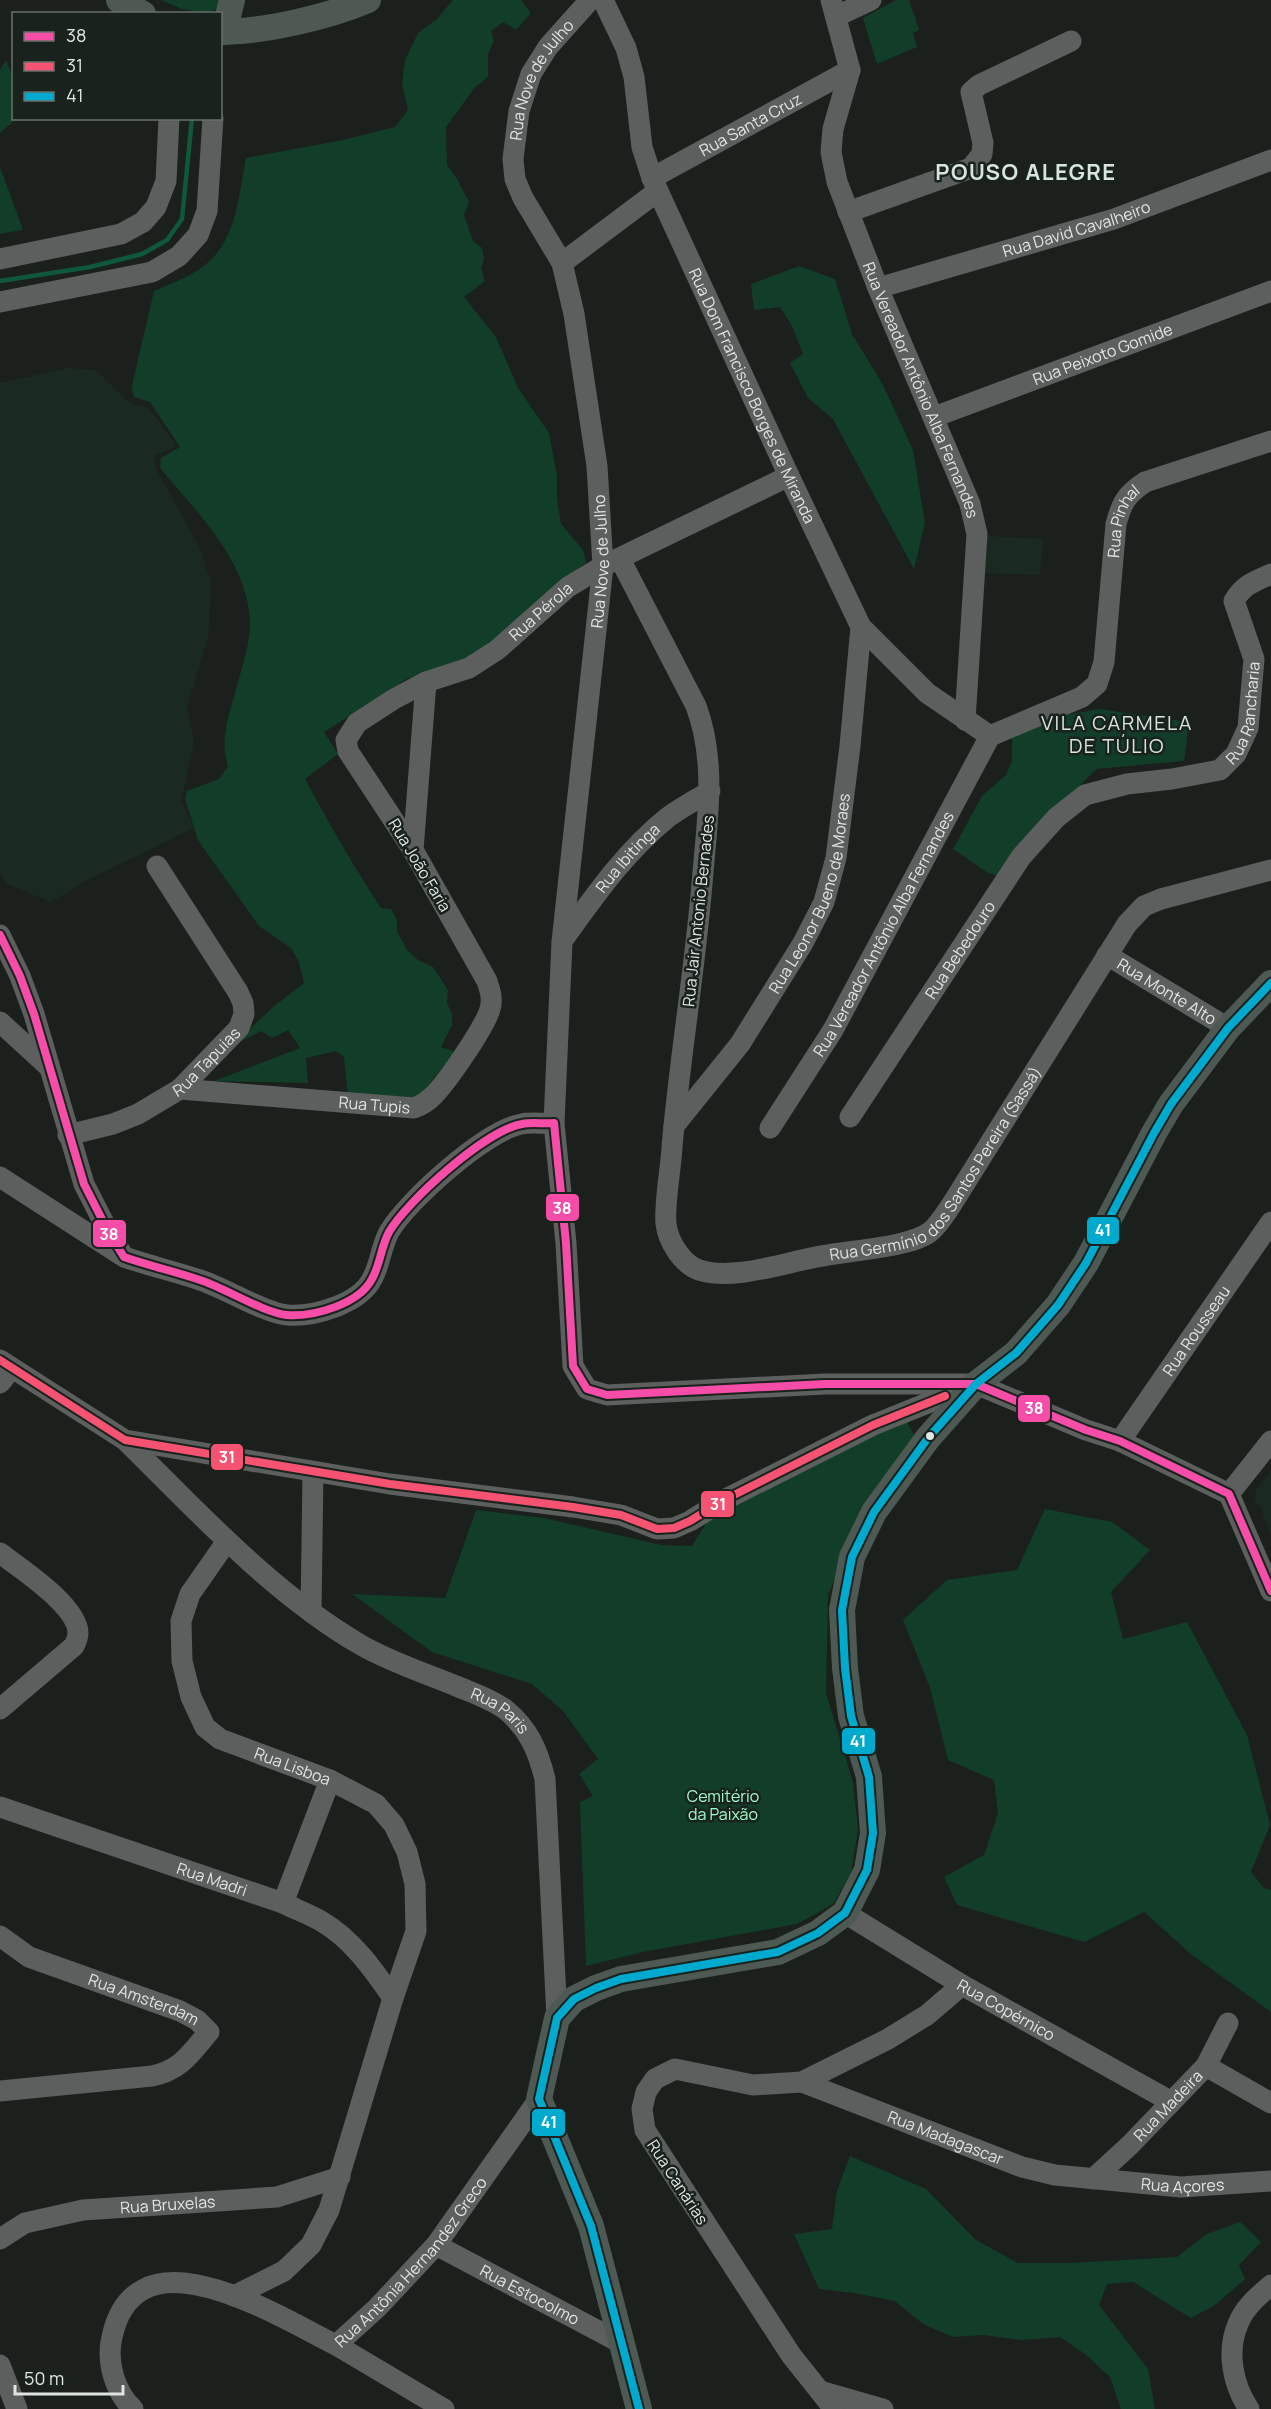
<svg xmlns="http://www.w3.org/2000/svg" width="1271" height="2409" viewBox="0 0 1271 2409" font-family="Manrope,sans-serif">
<rect width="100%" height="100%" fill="#1b201d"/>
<g fill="#1b2a21">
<path d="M 68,368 L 95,370 L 131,404 L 149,408 L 176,446 L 154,456 L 156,469 L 201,550 L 211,584 L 208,637 L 187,708 L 194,743 L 181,801 L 194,828 L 87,880 L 51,902 L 7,884 L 0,872 L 0,383 Z"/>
<path d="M 986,536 L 1043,539 L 1040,575 L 985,573 Z"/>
<path d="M 1271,1471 L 1271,1535 L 1263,1515 L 1262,1507 L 1254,1502 L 1256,1490 Z"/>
</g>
<g fill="#123d29">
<path d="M 161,0 L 223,0 L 221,7 L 208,13 L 199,12 L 182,9 Z"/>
<path d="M 453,0 L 521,0 L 531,13 L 516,30 L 503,22 L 491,31 L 494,41 L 488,54 L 488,77 L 475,87 L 446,127 L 447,165 L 457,179 L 469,202 L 464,215 L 473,241 L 482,248 L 484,259 L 481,268 L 485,281 L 464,297 L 496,337 L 518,388 L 549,433 L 557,476 L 557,498 L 561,524 L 583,550 L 586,563 L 543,595 L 517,630 L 467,660 L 407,679 L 324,732 L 338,754 L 305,779 C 329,823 353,866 381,908 L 391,909 L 397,920 L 397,931 L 407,950 L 418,960 L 433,967 L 448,990 L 447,1003 L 452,1014 L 452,1025 L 441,1047 L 455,1052 C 449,1061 444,1066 437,1074 C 431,1079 429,1088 423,1093 C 404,1105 370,1097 348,1096 L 344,1057 L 336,1051 L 306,1058 L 308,1083 L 214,1081 L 300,1048 L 288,1030 L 272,1038 L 261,1031 L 233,1045 L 273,1007 L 304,983 L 298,960 L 291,948 L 259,926 L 198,840 L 185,799 L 187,791 L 219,779 L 228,766 C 219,739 230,712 237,686 C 242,667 249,646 250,628 C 251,563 197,513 160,468 L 161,458 L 180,447 L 150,402 L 134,397 L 132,390 L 133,381 L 154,291 C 167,285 181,280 193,273 C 236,250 238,200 246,158 L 343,140 L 395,127 L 408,110 L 402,83 L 405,60 L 418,33 L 437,19 Z"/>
<path d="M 896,0 L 909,0 L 919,30 L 913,33 L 917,47 L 877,64 L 863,18 Z"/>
<path d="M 6,60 L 13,77 L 14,118 L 16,119 L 0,133 L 0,70 Z"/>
<path d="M 0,167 L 23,230 L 0,234 Z"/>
<path d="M 799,266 L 835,279 L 852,334 L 883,385 L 913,450 L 925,523 L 914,569 L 833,419 L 808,398 L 790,363 L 803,354 L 792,326 L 780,307 L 754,310 L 751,284 Z"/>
<path d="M 1099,709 L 1189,722 L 1184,761 L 1096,769 L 1066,800 L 1003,877 L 988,873 L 953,849 L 982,796 L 1006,775 L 1012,761 L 1012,738 L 1032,721 Z"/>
<path d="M 906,1420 L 915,1437 L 866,1503 L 828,1595 L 826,1693 L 853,1782 L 858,1830 L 851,1873 L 833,1904 L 797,1924 L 643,1952 L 586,1966 L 580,1802 L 593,1796 L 579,1774 L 598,1759 L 563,1711 L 532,1684 L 432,1652 L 352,1594 L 445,1598 L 476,1510 L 544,1518 L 661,1545 L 692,1546 L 710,1517 Z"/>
<path d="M 1045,1509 L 1112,1522 L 1150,1550 L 1111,1592 L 1123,1639 L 1187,1622 L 1247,1735 L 1270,1825 L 1251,1872 L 1264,1888 L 1271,1890 L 1271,2012 L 1192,1955 L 1144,1912 L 1084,1942 L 957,1905 L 944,1877 L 984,1855 L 998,1813 L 994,1780 L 948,1760 L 930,1688 L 903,1620 L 947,1580 L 1017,1570 Z"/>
<path d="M 850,2156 L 926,2189 L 976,2240 L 1018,2263 L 1071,2263 L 1177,2257 L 1207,2234 L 1240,2222 L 1261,2242 L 1239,2265 L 1245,2279 L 1215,2305 L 1191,2318 L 1133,2282 L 1107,2284 L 1099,2305 L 1148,2369 L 1155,2409 L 1121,2409 L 1110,2377 L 1085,2354 L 1060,2337 L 1023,2340 L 983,2335 L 953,2337 L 923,2324 L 895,2301 L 854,2293 L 819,2289 L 794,2234 L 832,2229 L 837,2191 Z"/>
</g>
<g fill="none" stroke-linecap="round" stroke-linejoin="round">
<path stroke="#0f5839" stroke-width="4.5" d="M 0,281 L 90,267 L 142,254 L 167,240 L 182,219 L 192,118"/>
<g stroke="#5c5f5d" stroke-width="21">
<path id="s1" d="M 603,0 L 626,48 L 634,77 L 642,147 L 652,178 L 789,476 L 861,627 L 927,693 L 990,736"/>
<path id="s2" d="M 831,0 L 850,70 L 833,129 L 831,152 L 837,182 L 878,288 L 970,504 L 977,534 L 965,720"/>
<path d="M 837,16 L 871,0"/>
<path id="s3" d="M 652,178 L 850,70"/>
<path d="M 848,212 L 971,168 L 982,154 L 983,143 L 971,92 L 979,85 L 1071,41"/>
<path d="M 0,259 L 121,234 L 143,222 L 156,207 L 166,181 L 169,118"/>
<path d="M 562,263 L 658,191"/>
<path id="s4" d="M 878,288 L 1114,219 L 1271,160"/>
<path d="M 0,302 L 152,272 L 179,256 L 198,235 L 207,211 L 213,118"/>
<path id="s5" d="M 934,417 L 1271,291"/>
<path id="s6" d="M 620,559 L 696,706 C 716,759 708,816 703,872 C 696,964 680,1055 672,1147 C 671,1168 664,1204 666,1224 C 668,1241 682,1264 699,1270 C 735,1282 791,1260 828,1255 C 854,1250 910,1247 930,1232 C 939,1225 945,1214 952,1204 L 1127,924 L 1144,906 L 1161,899 L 1271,870"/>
<path id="s7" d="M 990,736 L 1082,697 L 1097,684 L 1104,662 L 1116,524 C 1122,502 1126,495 1145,482 L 1271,441"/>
<path d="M 413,850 L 426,682"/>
<path d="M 0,935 L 20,976 L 34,1014 L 84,1184 L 109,1233 L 124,1257 C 150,1266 177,1272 203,1281 C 226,1289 265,1313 287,1315 C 314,1317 359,1304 372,1279 C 380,1265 381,1247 389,1232 C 407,1201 486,1130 522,1124 C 532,1122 543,1124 554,1123 L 566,1243 L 573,1366 L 587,1389 L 607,1395 L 825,1384 L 976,1384 L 1086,1430 L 1120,1441 L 1229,1494 L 1271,1591"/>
<path id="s8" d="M 562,941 C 594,897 624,853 667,818 C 680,808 696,800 710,791"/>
<path id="s9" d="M 1107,955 L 1228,1028"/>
<path d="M 0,1022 L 48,1066"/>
<path id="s10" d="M 180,1089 L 414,1108 C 422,1105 427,1102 433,1096 C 447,1082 485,1027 490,1009 C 493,999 490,990 487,981 L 413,850 L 348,751 L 346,740 L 357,723 L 394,699 L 426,682 L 469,668 L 497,650 L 568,587 L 603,566 L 789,476"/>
<path id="s11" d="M 850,1117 L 1021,857 L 1056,818 L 1085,795 L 1127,784 L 1172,779 L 1220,770 L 1236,754 L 1248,728 L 1254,659 L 1234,601 C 1243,585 1255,581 1271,574"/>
<path id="s12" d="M 554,1123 L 562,942 L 603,566 L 597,466 L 574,314 L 562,263 L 523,198 L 515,179 L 513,159 L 519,111 L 531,74 L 548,47 L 590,0"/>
<path id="s13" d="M 674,1126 L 740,1044 L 803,943 L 824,902 L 836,858 L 850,746 L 861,627"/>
<path id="s14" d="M 770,1128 L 833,1030 L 990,736"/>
<path id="s15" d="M 68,1135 L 113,1124 L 138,1114 L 180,1089 L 239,1028 L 244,1014 L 243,1003 L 238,992 L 157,866"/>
<path d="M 0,1177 L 121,1255"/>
<path d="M 0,1360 L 125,1440 L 390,1484 L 573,1507 L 621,1515 L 657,1529 L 674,1528 L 690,1521 L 724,1500 L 873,1425 L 965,1388"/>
<path d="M 0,1383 L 11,1369"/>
<path id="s16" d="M 125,1440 C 197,1511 273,1594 361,1645 C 392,1663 428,1674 461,1688 C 476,1694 493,1700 506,1710 C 529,1729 538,1751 545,1779 L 557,2018"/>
<path id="s17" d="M 1120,1441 L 1271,1222"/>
<path d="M 1229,1494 L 1271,1441"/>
<path id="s18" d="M 227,1541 L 190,1594 L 181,1621 L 182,1661 L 191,1697 L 205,1727 L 220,1739 L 330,1780 L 376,1804 L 394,1825 L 407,1852 L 415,1884 L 416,1931 L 393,1998 L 329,2210 L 311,2245 L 284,2271 L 234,2296"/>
<path d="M 0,1553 C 20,1568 78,1606 78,1633 C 78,1638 76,1642 74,1646 L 0,1709"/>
<path d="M 311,1612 L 313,1472"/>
<path id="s19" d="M 0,1807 L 283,1903 C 295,1909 309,1914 321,1921 C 352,1939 373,1969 393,1998"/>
<path d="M 283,1903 L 330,1780"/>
<path id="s20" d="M 845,1913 L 962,1985 L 1170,2101"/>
<path id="s21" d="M 0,1936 L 29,1957 L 180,2011 L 197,2020 L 209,2032 C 190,2054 181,2070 152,2076 L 0,2091"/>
<path d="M 1206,2066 L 1271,2103"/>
<path id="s22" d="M 802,2082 L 1022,2167 L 1055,2175 L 1181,2187 L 1271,2181"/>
<path id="s23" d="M 1093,2179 L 1130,2145 L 1206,2066 L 1228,2023"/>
<path id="s24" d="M 0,2239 L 25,2223 L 83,2210 L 277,2197 L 340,2177"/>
<path id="s25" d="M 436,2245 L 623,2344"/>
<path d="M 336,2345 L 444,2409"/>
<path d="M 0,2365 L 17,2409"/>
<path d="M 820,2391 L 883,2409"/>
<path id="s26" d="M 133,2409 C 115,2392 106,2362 112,2337 C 136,2225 277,2316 336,2345 L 377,2308 L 436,2245 L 539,2099"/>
<path d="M 834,2409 L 791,2355 L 645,2130 L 642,2109 L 646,2092 L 655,2079 L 675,2069 L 753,2085 L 802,2082 L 888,2039 L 927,2015 L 962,1985"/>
<path d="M 1249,2409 C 1233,2385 1226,2352 1238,2324 C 1244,2308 1258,2296 1271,2285"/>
</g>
<g stroke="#4e5953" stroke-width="26">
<path d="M 119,0 L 143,14"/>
<path d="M 220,32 C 264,32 328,17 368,0"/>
<path d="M 224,32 L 232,0"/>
<path d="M 639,2409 L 591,2226 L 539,2099 L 557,2018 L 574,1999 L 596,1988 L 621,1979 L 778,1952 L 818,1933 L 845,1913 L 867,1870 L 873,1833 L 869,1777 L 851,1716 L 845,1668 L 842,1610 L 852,1557 L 874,1512 L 928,1438 L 976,1384 L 1016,1353 L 1058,1305 L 1086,1263 L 1154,1133 L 1171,1104 L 1228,1028 L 1271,983"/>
</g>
<defs>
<path id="bus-1" d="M 0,935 L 20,976 L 34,1014 L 84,1184 L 109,1233 L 124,1257 C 150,1266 177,1272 203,1281 C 226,1289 265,1313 287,1315 C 314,1317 359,1304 372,1279 C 380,1265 381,1247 389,1232 C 407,1201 486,1130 522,1124 C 532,1122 543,1124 554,1123 L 566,1243 L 573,1366 L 587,1389 L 607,1395 L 825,1384 L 976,1384 L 1086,1430 L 1120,1441 L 1229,1494 L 1271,1591"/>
<path id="bus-2" d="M 0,1360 L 125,1440 L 390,1484 L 573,1507 L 621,1515 L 657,1529 L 674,1528 L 690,1521 L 724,1500 L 873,1425 L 945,1396"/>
<path id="bus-3" d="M 639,2409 L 591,2226 L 539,2099 L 557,2018 L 574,1999 L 596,1988 L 621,1979 L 778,1952 L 818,1933 L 845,1913 L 867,1870 L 873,1833 L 869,1777 L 851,1716 L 845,1668 L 842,1610 L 852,1557 L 874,1512 L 928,1438 L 976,1384 L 1016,1353 L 1058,1305 L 1086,1263 L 1154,1133 L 1171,1104 L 1228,1028 L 1271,983"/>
</defs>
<use href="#bus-1" stroke="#19221d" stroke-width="12"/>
<use href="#bus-2" stroke="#19221d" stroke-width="12"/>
<use href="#bus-3" stroke="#19221d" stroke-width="12"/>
<use href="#bus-1" stroke="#f54da8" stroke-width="8"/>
<use href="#bus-2" stroke="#f65372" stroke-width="8"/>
<use href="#bus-3" stroke="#00a9ce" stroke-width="8"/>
</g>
<circle fill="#dfe5e1" stroke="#19221d" stroke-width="2" cx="930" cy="1436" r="5"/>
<g text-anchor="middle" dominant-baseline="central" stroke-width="5" stroke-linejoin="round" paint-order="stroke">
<g font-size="16" fill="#dfe5e1" stroke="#19221d">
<text stroke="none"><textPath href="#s12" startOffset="1068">Rua Nove de Julho</textPath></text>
<text stroke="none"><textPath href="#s3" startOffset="112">Rua Santa Cruz</textPath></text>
<text stroke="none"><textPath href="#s4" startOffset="207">Rua David Cavalheiro</textPath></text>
<text stroke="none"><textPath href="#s5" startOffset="180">Rua Peixoto Gomide</textPath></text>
<text stroke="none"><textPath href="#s2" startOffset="412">Rua Vereador Antônio Alba Fernandes</textPath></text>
<text stroke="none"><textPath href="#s1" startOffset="426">Rua Dom Francisco Borges de Miranda</textPath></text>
<text stroke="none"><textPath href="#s7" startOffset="286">Rua Pinhal</textPath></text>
<text stroke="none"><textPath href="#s12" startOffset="564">Rua Nove de Julho</textPath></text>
<text stroke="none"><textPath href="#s10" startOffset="908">Rua Pérola</textPath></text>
<text stroke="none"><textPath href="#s11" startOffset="603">Rua Rancharia</textPath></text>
<text stroke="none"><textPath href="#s8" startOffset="106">Rua Ibitinga</textPath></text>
<text transform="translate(420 865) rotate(59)">Rua João Faria</text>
<text stroke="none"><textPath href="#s13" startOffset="274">Rua Leonor Bueno de Moraes</textPath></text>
<text transform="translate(698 911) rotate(-84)">Rua Jair Antonio Bernades</text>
<text stroke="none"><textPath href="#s14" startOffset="225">Rua Vereador Antônio Alba Fernandes</textPath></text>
<text stroke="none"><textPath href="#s11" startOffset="200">Rua Bebedouro</textPath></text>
<text stroke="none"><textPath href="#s9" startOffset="70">Rua Monte Alto</textPath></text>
<text stroke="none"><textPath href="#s15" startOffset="160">Rua Tapuias</textPath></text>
<text stroke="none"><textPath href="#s10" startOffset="195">Rua Tupis</textPath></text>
<text stroke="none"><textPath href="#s6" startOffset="1029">Rua Germínio dos Santos Pereira (Sassá)</textPath></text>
<text stroke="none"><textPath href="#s17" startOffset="134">Rua Rousseau</textPath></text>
<text stroke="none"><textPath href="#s16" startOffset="468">Rua Paris</textPath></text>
<text stroke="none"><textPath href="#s18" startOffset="300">Rua Lisboa</textPath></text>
<text stroke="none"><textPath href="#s19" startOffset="224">Rua Madri</textPath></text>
<text stroke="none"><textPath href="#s21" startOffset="158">Rua Amsterdam</textPath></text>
<text stroke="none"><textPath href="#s20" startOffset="188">Rua Copérnico</textPath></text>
<text stroke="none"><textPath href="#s23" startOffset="105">Rua Madeira</textPath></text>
<text stroke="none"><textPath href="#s22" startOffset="154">Rua Madagascar</textPath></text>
<text transform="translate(678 2182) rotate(57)">Rua Canárias</text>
<text stroke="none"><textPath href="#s22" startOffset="398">Rua Açores</textPath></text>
<text stroke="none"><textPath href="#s24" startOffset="174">Rua Bruxelas</textPath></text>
<text stroke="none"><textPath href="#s26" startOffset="456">Rua Antônia Hernandez Greco</textPath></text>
<text stroke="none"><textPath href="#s25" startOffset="106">Rua Estocolmo</textPath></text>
</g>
<g font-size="16" fill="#9dfcc8" stroke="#19221d">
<text x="723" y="1796">Cemitério<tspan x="723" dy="18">da Paixão</tspan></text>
</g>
<g font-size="20" letter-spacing="1.5" fill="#d8e5dd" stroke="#19221d">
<text x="1117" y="722">VILA CARMELA<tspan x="1117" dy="23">DE TÚLIO</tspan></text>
</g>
<g font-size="22" font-weight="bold" letter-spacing="1.5" fill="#d8e5dd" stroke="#19221d">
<text x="1026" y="172">POUSO ALEGRE</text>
</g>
</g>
<g stroke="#19221d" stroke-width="2">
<rect x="545" y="1193" width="35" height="29" rx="6" fill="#f54da8"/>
<rect x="1086" y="1216" width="34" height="29" rx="6" fill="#00a9ce"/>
<rect x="92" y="1219" width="35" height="29" rx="6" fill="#f54da8"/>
<rect x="1017" y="1394" width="34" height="29" rx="6" fill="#f54da8"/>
<rect x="210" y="1443" width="34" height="28" rx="6" fill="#f65372"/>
<rect x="700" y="1490" width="35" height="28" rx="6" fill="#f65372"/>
<rect x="841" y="1727" width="35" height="28" rx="6" fill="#00a9ce"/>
<rect x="531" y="2108" width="35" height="29" rx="6" fill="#00a9ce"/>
</g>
<g font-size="16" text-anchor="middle" font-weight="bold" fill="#fff">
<text x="562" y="1214">38</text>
<text x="1103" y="1236">41</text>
<text x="109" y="1240">38</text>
<text x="1034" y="1414">38</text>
<text x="227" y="1463">31</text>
<text x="718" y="1510">31</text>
<text x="858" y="1747">41</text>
<text x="549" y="2128">41</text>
</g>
<rect x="12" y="12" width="210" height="108" fill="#19221d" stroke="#68706b" stroke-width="1.5"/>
<rect x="24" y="32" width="30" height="9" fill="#f54da8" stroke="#68706b" stroke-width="1.5"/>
<text x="66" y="42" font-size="18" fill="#dfe5e1">38</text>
<rect x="24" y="62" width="30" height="9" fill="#f65372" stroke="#68706b" stroke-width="1.5"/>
<text x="66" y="72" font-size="18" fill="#dfe5e1">31</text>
<rect x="24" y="92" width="30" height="9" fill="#00a9ce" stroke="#68706b" stroke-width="1.5"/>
<text x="66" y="102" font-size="18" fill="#dfe5e1">41</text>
<path d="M15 2385v9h108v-9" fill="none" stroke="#dfe5e1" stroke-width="3"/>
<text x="24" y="2385" font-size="18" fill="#dfe5e1" stroke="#19221d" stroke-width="4.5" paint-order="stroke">50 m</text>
</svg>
